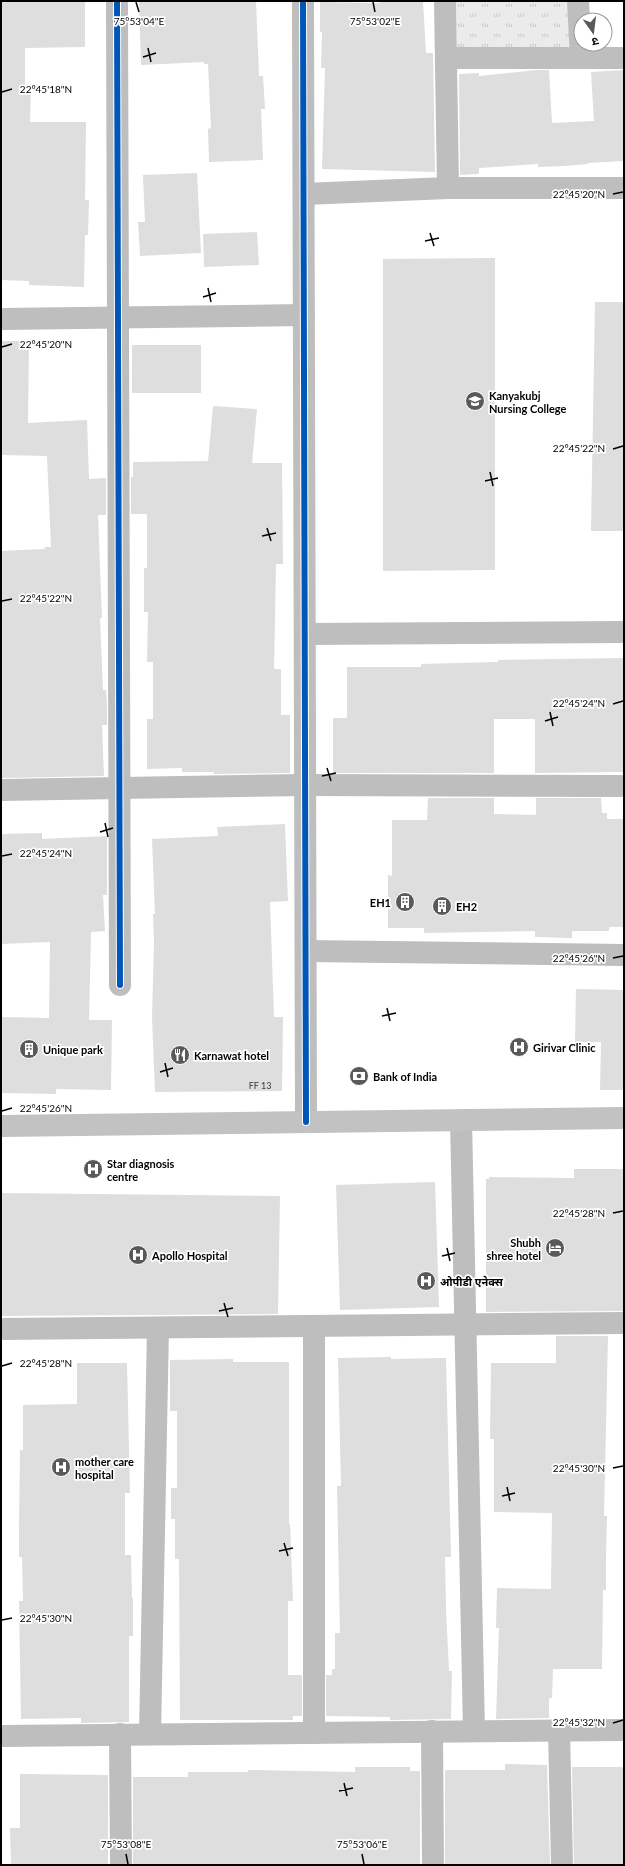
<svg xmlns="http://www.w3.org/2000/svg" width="625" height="1866" viewBox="0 0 625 1866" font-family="Lato,'Noto Sans Devanagari',sans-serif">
<defs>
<pattern id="park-tufts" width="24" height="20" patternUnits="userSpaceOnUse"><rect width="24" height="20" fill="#ebebeb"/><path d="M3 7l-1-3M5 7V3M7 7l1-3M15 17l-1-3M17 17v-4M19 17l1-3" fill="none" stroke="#c8c8c8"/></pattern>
</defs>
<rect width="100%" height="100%" fill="#fff"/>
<path fill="url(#park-tufts)" d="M 456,1 L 574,1 L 576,58 L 457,54 Z"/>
<g fill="#dedede">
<path d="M 1,1 L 85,1 L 85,47 L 25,48 L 25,87 L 31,87 L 30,122 L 86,122 L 85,200 L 89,200 L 88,235 L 85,235 L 84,287 L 29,285 L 29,281 L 1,280 Z"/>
<path d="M 139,1 L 256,1 L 259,76 L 263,76 L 265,109 L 261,109 L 263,160 L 209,162 L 208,129 L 211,128 L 208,64 L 204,64 L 204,62 L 141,65 Z"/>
<path d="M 380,1 L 423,1 L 426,53 L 433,53 L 435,172 L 322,169 L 325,68 L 321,68 L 322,32 L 320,32 L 320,2 L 380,3 Z"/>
<path d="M 537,70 L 549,70 L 552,123 L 594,121 L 591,72 L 624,70 L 624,161 L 588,163 L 588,164 L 564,166 L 538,167 L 538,164 L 479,168 L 479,174 L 460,175 L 459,74 L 479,73 L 479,76 Z"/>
<path d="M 197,173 L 201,253 L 140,256 L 138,222 L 145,222 L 143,175 Z"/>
<path d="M 257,232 L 259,265 L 204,267 L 203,234 Z"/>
<path d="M 495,258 L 495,570 L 383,571 L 383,259 Z"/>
<path d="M 595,302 L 624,302 L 624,531 L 591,531 Z"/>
<path d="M 1,341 L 29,341 L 28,423 L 87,420 L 89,479 L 106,478 L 106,515 L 98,515 L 102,618 L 100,618 L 103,690 L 106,690 L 107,706 L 107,725 L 102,725 L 104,776 L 1,778 L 1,551 L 45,549 L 45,547 L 51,547 L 47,456 L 1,455 Z"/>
<rect x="132" y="345" width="69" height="48"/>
<path d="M 213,406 L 257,409 L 252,463 L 282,463 L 283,564 L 276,564 L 274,669 L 281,669 L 281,715 L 290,715 L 290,773 L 214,774 L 214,772 L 182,772 L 182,768 L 147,769 L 147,719 L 153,719 L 153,662 L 147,662 L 148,612 L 144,612 L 144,568 L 147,568 L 147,514 L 131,514 L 131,477 L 133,477 L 133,462 L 208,461 Z"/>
<path d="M 624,658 L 624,772 L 535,773 L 535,719 L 494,719 L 494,773 L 333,773 L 333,718 L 347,718 L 347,667 L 421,667 L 421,664 L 498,662 L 498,660 Z"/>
<path d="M 428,798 L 494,798 L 494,814 L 536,815 L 536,798 L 601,798 L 602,813 L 607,813 L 607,819 L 624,819 L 624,927 L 609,927 L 609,931 L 572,931 L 572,938 L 535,937 L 535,931 L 424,933 L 424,928 L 388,928 L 388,875 L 392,876 L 392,820 L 427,820 Z"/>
<path d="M 285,824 L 288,901 L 270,902 L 274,1017 L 283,1017 L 282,1091 L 155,1092 L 152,1017 L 154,942 L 153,914 L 155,914 L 152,839 L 218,836 L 217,827 Z"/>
<path d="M 42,833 L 42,839 L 107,836 L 107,895 L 103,895 L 105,931 L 91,932 L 89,1020 L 112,1020 L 111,1090 L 56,1089 L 56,1094 L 1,1093 L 2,1017 L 49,1018 L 50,942 L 1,944 L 1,834 Z"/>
<path d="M 576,989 L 624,990 L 624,1090 L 600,1090 L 601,1042 L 575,1042 Z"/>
<path d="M 574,1169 L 624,1169 L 624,1311 L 486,1312 L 486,1179 L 489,1179 L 489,1177 L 574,1178 Z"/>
<path d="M 435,1182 L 439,1307 L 340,1310 L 336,1185 Z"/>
<path d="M 2,1193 L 280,1196 L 278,1314 L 1,1316 Z"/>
<path d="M 556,1336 L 608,1336 L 604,1516 L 607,1516 L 606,1557 L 606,1590 L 603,1590 L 602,1669 L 553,1669 L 552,1698 L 549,1698 L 549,1718 L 496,1719 L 499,1628 L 496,1628 L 497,1588 L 551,1589 L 552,1513 L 494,1512 L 494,1439 L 490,1439 L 491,1363 L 556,1363 Z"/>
<path d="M 391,1357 L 391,1359 L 446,1358 L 451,1557 L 445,1557 L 446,1609 L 449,1671 L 452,1671 L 451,1719 L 390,1720 L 390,1717 L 326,1716 L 326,1675 L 332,1675 L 332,1669 L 335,1669 L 335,1633 L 340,1633 L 337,1486 L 341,1486 L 338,1358 Z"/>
<path d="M 233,1359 L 233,1362 L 289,1362 L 289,1524 L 290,1524 L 293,1601 L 288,1601 L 288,1675 L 302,1675 L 302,1716 L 293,1716 L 293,1720 L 180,1720 L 179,1559 L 175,1559 L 175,1519 L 171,1519 L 171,1488 L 177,1488 L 177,1411 L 170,1411 L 170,1360 Z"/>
<path d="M 77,1363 L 127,1363 L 130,1493 L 125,1493 L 125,1555 L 131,1555 L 132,1598 L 133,1598 L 133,1636 L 129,1636 L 129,1722 L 81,1723 L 81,1718 L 21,1719 L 19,1601 L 23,1601 L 22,1557 L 19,1557 L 19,1525 L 20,1450 L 23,1450 L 23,1405 L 77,1404 Z"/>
<path d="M 505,1764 L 547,1765 L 550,1865 L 445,1865 L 445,1770 L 505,1770 Z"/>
<path d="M 355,1767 L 410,1767 L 410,1771 L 420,1771 L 420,1865 L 133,1865 L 133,1777 L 188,1777 L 188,1772 L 248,1772 L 248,1770 L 355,1772 Z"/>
<path d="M 572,1767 L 624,1767 L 624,1865 L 574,1865 Z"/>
<path d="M 20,1774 L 108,1775 L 108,1865 L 11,1865 L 10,1828 L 20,1828 Z"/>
</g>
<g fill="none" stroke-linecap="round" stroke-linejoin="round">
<g stroke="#bebebe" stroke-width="22">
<path d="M 117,1 L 120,985"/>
<path d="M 303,1 L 306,1122"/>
<path d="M 445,1 L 448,188"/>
<path d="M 578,1 L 581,58"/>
<path d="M 446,58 L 624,58"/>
<path d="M 304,194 L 448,188 L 624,188"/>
<path d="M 1,319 L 304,315"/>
<path d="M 305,634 L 624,632"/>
<path d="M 1,790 L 305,785 L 624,786"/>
<path d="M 306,951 L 624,955"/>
<path d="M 461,1120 L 474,1731"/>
<path d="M 314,1326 L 314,1733"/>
<path d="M 1,1329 L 624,1323"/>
<path d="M 559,1730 L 562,1865"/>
<path d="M 432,1731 L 433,1865"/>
<path d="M 120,1734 L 121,1865"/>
<path d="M 150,1734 L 158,1328"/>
<path d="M 1,1736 L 624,1730"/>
</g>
<path stroke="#c2c2c2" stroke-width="22" d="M 1,1126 L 624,1118"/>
<defs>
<g id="cycleway">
<path d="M 117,1 L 120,985"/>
<path d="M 303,1 L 306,1122"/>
</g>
</defs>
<use href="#cycleway" stroke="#fff" stroke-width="8"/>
<use href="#cycleway" stroke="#0057b8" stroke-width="6"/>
</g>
<path fill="none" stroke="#000" stroke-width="1.5" d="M 136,2 L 139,12M 373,2 L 375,12M 148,48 L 151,62M 143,57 L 156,53M 2,92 L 12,89M 613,194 L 623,192M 430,233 L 434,246M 425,241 L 439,238M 208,288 L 211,302M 203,297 L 216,293M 2,347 L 12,344M 613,449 L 623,446M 490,472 L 493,486M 485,481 L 498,478M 267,528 L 271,541M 262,536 L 276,533M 2,601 L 12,599M 613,704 L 623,701M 550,712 L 553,726M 545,721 L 558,717M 327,768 L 331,781M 322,776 L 336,773M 105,823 L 108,837M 100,832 L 113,828M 2,856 L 12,854M 613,958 L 623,956M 387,1008 L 390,1021M 382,1016 L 396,1013M 165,1063 L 168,1077M 160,1072 L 173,1068M 2,1111 L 12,1108M 613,1213 L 623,1211M 447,1248 L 450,1261M 442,1256 L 455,1253M 224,1303 L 228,1317M 219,1311 L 233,1308M 2,1366 L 12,1363M 613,1468 L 623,1466M 507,1487 L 510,1501M 502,1496 L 515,1493M 284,1543 L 288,1556M 279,1551 L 293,1548M 2,1620 L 12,1618M 613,1723 L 623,1720M 344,1783 L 347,1796M 339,1791 L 353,1788M 126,1854 L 128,1864M 362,1854 L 364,1864"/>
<defs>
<symbol id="university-disc" viewBox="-11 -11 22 22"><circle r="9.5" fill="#595959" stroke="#fff"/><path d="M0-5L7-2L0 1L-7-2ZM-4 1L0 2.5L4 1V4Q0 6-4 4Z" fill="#fff"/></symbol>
<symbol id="building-disc" viewBox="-11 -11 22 22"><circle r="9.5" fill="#595959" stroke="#fff"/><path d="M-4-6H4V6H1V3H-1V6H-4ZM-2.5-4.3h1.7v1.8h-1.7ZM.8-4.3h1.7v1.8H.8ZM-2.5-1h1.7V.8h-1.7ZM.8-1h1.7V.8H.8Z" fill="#fff"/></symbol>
<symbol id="hospital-disc" viewBox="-11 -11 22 22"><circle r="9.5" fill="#595959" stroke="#fff"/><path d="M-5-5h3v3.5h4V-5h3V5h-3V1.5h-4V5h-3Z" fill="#fff"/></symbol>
<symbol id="restaurant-disc" viewBox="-11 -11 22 22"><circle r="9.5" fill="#595959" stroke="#fff"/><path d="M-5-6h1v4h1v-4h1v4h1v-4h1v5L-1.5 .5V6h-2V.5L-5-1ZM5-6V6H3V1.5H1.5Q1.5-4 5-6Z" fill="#fff"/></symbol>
<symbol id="bank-disc" viewBox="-11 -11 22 22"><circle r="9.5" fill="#595959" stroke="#fff"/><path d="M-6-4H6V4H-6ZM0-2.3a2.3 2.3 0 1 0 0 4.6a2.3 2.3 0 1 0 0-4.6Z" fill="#fff"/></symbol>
<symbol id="hotel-disc" viewBox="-11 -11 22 22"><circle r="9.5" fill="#595959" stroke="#fff"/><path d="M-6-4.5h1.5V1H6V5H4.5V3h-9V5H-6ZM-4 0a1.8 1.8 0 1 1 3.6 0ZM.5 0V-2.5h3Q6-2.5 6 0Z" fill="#fff"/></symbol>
</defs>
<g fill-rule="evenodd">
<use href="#university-disc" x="464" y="390" width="22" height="22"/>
<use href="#building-disc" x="394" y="891" width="22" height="22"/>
<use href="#building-disc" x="431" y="895" width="22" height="22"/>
<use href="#hospital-disc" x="508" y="1036" width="22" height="22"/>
<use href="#building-disc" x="18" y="1038" width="22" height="22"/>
<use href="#restaurant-disc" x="169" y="1044" width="22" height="22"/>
<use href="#bank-disc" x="348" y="1065" width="22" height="22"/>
<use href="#hospital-disc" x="82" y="1158" width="22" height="22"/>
<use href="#hotel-disc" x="544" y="1237" width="22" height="22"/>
<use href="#hospital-disc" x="127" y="1244" width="22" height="22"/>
<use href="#hospital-disc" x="415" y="1270" width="22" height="22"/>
<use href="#hospital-disc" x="50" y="1456" width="22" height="22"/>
</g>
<g text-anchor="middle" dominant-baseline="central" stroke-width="3.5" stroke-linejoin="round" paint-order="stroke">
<g font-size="9" fill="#383838">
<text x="260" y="1085">FF 13</text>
</g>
<g font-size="11" font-weight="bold" fill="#000" stroke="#fff" text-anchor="start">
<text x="489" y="395">Kanyakubj<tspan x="489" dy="13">Nursing College</tspan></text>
<text x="391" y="902" text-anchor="end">EH1</text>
<text x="456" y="906">EH2</text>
<text x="533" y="1047">Girivar Clinic</text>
<text x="43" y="1049">Unique park</text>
<text x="194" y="1055">Karnawat hotel</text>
<text x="373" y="1076">Bank of India</text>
<text x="107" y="1163">Star diagnosis<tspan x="107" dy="13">centre</tspan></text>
<text x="541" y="1242" text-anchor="end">Shubh<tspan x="541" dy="13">shree hotel</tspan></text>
<text x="152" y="1255">Apollo Hospital</text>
<text x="440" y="1281">ओपीडी एनेक्स</text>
<text x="75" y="1461">mother care<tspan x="75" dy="13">hospital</tspan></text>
</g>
</g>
<g font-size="10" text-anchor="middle" fill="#000" stroke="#fff" stroke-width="3.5" stroke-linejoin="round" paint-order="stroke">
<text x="375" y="25">75°53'02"E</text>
<text x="139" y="25">75°53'04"E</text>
<text x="46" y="93">22°45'18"N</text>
<text x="579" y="198">22°45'20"N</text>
<text x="46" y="348">22°45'20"N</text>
<text x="579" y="452">22°45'22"N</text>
<text x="46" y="602">22°45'22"N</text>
<text x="579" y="707">22°45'24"N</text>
<text x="46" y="857">22°45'24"N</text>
<text x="579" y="962">22°45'26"N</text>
<text x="46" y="1112">22°45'26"N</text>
<text x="579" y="1217">22°45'28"N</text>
<text x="46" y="1367">22°45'28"N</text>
<text x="579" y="1472">22°45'30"N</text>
<text x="46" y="1622">22°45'30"N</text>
<text x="579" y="1726">22°45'32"N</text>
<text x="126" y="1848">75°53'08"E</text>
<text x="362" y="1848">75°53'06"E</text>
</g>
<rect width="625" height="1866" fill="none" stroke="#000000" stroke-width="4"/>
<g transform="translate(593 32) rotate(166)"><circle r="19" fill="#ffffff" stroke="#999999"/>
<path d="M0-3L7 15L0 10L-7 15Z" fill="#595959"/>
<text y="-6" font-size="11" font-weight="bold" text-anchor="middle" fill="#000000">उ</text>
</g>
</svg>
